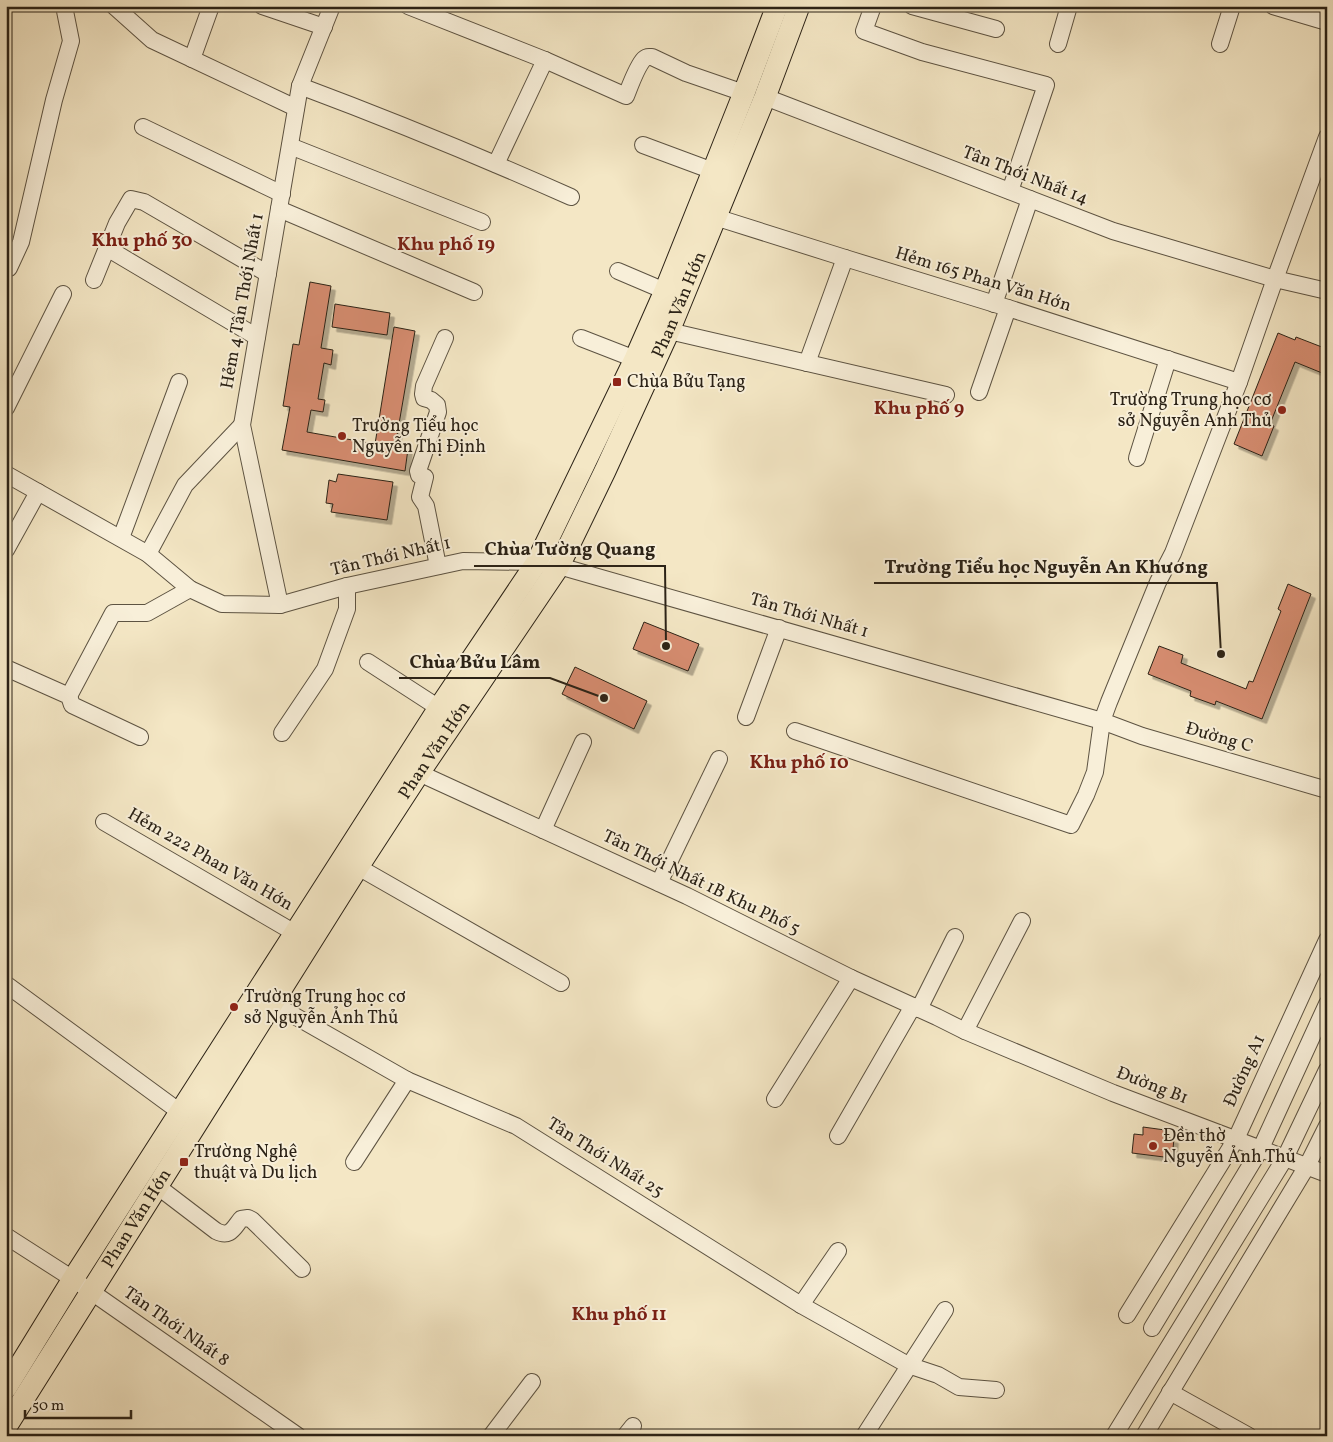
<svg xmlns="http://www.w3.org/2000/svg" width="1333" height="1442" viewBox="0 0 1333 1442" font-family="Vollkorn,serif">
<defs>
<filter id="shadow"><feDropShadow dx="4.5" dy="4.5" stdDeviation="0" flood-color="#0004"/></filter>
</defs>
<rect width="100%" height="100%" fill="#f4e7c5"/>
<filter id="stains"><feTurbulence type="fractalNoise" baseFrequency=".004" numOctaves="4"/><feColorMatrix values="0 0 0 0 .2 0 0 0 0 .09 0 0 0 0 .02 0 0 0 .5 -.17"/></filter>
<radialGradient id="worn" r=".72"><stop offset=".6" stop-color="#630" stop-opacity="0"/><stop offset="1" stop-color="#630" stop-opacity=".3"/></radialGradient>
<g fill="#d78d71" stroke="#2b2216" filter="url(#shadow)">
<path d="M 310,282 L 331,286 L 321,348 L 333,350 L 331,365 L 324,363 L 318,399 L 325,400 L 323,412 L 311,410 L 307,432 L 375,444 L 394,327 L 415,331 L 395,447 L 408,449 L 405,471 L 282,450 L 290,407 L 283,406 L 293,344 L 299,345 Z"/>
<path d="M 335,304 L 390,313 L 387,335 L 332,327 Z"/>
<path d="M 1278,333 L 1295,340 L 1296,337 L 1327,349 L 1327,375 L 1295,362 L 1270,424 L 1274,426 L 1262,456 L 1234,444 Z"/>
<path d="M 338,474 L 393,482 L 387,520 L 331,512 L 333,504 L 326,503 L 329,480 L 336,482 Z"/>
<path d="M 1288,584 L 1311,594 L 1262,719 L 1216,701 L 1215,705 L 1190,696 L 1191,691 L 1148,674 L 1159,646 L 1183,655 L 1181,663 L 1246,689 L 1249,681 L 1253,682 L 1281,611 L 1278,609 Z"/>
<path d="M 644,622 L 699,644 L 688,671 L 633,649 Z"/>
<path d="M 575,667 L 647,701 L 634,729 L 562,694 Z"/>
<path d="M 1143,1127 L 1165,1130 L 1164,1137 L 1174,1139 L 1172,1158 L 1132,1153 L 1134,1134 L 1143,1135 Z"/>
</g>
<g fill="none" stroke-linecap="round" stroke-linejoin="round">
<defs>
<g id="minor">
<path d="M 114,6 L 152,40 L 296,108"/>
<path d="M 262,6 L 324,27"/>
<path d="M 408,6 L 545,60 L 626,96 C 630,86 637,66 644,59 C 647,56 648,57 652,57 L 686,73 L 744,93"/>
<path d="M 873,6 L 864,31 L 922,52 L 1046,85 L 1010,191"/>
<path d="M 912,6 L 996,29"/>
<path d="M 1273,6 L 1327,22"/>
<path d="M 1058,44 L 1069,6"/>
<path d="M 1220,44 L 1232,6"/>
<path d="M 192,59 L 211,6"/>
<path d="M 300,86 C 391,120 481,157 571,197"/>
<path d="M 765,97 L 1113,231 L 1275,279 L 1327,291"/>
<path d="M 143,127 L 282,194"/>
<path d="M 643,145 L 713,171"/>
<path d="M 290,146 L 482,222"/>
<path d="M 496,164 L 545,60"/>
<path d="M 279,209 L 474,292"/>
<path d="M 715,217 L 845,258 L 1008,308 L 1239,382"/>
<path d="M 107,248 L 257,337"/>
<path d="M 6,268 L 9,268 L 21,242 L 54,100 L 71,41 L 64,6"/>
<path d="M 618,271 L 665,291"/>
<path d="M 94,280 L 117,223 L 131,199 L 144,202 L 268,274"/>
<path d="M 994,304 L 1030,199"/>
<path d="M 669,331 L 946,395"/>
<path d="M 581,338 L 635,359"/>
<path d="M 807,363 L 845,258"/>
<path d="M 979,392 L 1008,308"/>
<path d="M 6,408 L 63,294"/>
<path d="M 1137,458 L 1168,359"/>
<path d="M 6,474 L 148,554 L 190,589 L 222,604 L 280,605 L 347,586 L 463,561 L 537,562 L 559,566 L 1102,721 L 1142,736 L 1327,790"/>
<path d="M 121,538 L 179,382"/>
<path d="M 6,550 L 38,492"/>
<path d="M 148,554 L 185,485 L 242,425"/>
<path d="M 438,566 L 426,506 L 420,497 L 425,477 L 419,475 L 418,471 L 438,412 L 437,405 L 431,400 L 424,398 L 423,394 L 424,386 L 445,338"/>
<path d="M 280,605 L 242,425 L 300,86 L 332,6"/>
<path d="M 368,662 L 439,708"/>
<path d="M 6,668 L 69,696 L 72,705 L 140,737"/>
<path d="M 69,696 L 113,613 L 147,613 L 190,589"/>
<path d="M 746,717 L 779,628"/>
<path d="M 795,731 L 1071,825 L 1086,795 L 1095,772 L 1102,721 L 1109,702 L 1158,582 L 1173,553 L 1239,382 L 1275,279 L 1327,137"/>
<path d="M 282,733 L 325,669 L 347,609 L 347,586"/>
<path d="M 419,773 L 687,896 L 851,978 L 937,1017 L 965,1031 L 1113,1093 L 1327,1174"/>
<path d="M 104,822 L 295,933"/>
<path d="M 543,830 L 583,742"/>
<path d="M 358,867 L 561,983"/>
<path d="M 659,883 L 719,759"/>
<path d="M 7,985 L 180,1112"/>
<path d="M 272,1003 L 407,1080 L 516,1126 L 801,1305 L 908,1365 L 938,1375 L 959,1387 L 996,1390"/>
<path d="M 919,1009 L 955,937"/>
<path d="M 965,1031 L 1022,921"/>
<path d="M 775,1099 L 851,978"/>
<path d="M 838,1136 L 913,1006"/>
<path d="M 354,1162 L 407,1080"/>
<path d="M 157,1186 L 216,1231 C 230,1238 233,1229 241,1219 L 248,1218 L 252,1220 L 302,1269"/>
<path d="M 6,1236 L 73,1279 L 298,1436"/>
<path d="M 801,1305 L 838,1251"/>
<path d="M 1127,1315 L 1236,1139 L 1327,940"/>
<path d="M 1152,1328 L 1261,1148 L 1327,1004"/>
<path d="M 1170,1392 L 1249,1436"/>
<path d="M 491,1436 L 532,1382"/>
<path d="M 625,1436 L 633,1426"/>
<path d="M 864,1436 L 945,1310"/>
<path d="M 1114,1436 L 1285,1158 L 1327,1070"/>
<path d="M 1144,1436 L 1307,1166 L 1327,1126"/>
</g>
<g id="major">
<path d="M 6,1388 L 73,1279 L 295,933 L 439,708 L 537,562 L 635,359 L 665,291 L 713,171 L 744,93 L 777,6"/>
<path id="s1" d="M 6,1427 L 358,867 L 419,773 L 559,566 L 605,471 L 669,331 L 765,97 L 799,6"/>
</g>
</defs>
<use href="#minor" stroke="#5d5342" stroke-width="18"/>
<use href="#major" stroke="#2b2216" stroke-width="23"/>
<use href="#minor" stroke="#f8efd9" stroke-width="16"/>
<use href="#major" stroke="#f4e7c5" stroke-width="21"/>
</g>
<g fill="#8f2418" stroke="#f8efd9" stroke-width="2">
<rect x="612" y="377" width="10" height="10" rx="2.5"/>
<circle cx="1282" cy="410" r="5"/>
<circle cx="342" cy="436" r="5"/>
<circle cx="234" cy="1007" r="5"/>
<circle cx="1153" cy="1146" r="5"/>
<rect x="179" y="1157" width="10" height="10" rx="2.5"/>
</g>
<g text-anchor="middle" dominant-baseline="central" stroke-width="4" stroke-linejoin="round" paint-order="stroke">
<g font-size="18" fill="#2b2216" stroke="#f8efd9">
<text transform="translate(1025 176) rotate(21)">Tân Thới Nhất 14</text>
<text transform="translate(983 280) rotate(17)">Hẻm 165 Phan Văn Hớn</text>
<text transform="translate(243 301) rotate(-80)">Hẻm 4 Tân Thới Nhất 1</text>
<text stroke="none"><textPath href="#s1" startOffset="1311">Phan Văn Hớn</textPath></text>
<text transform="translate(391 557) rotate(-13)">Tân Thới Nhất 1</text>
<text transform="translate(809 616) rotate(16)">Tân Thới Nhất 1</text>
<text transform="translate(1219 738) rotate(16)">Đường C</text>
<text stroke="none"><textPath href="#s1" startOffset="801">Phan Văn Hớn</textPath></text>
<text transform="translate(210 860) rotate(30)">Hẻm 222 Phan Văn Hớn</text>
<text transform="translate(701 883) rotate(26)">Tân Thới Nhất 1B Khu Phố 5</text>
<text transform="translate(1245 1071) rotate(-66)">Đường A1</text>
<text transform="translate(1152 1086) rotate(21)">Đường B1</text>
<text transform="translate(605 1158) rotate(32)">Tân Thới Nhất 25</text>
<text stroke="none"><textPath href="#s1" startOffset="246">Phan Văn Hớn</textPath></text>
<text transform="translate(176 1327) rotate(35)">Tân Thới Nhất 8</text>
</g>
<g font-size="18" fill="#2b2216" stroke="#f8efd9" text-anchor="start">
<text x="627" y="382">Chùa Bửu Tạng</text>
<text x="1272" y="400" text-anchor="end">Trường Trung học cơ<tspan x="1272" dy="21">sở Nguyễn Anh Thủ</tspan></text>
<text x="352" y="426">Trường Tiểu học<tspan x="352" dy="21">Nguyễn Thị Định</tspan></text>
<text x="244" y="997">Trường Trung học cơ<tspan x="244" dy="21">sở Nguyễn Ảnh Thủ</tspan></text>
<text x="1163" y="1136">Đền thờ<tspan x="1163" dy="21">Nguyễn Ảnh Thủ</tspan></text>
<text x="194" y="1152">Trường Nghệ<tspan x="194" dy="21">thuật và Du lịch</tspan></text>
</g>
<g font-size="19" font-weight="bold" fill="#7a1f14" stroke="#f8efd9">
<text x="142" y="241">Khu phố 30</text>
<text x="446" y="245">Khu phố 19</text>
<text x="919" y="409">Khu phố 9</text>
<text x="799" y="763">Khu phố 10</text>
<text x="619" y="1315">Khu phố 11</text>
</g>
</g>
<path fill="none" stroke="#2b2216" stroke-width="2" d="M666 646L665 566H474M1221 654L1217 583H874M604 698L550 678H399"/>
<g fill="#2b2216" stroke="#f8efd9" stroke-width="2">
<circle cx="666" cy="646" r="5"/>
<circle cx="1221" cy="654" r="5"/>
<circle cx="604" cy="698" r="5"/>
</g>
<g font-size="19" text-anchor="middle" font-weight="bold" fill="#2b2216" stroke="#f8efd9" stroke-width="4" stroke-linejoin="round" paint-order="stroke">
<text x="570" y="555">Chùa Tường Quang</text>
<text x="1046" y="573">Trường Tiểu học Nguyễn An Khương</text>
<text x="475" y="668">Chùa Bửu Lâm</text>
</g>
<rect width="1333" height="1442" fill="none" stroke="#f4e7c5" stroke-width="25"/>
<rect x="8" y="8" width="1318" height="1427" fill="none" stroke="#2b2216" stroke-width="2.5"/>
<rect x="12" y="12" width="1308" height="1417" fill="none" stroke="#2b2216"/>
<path d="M25 1410v8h106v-8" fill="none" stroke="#2b2216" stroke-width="2.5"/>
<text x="32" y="1410" font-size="15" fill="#2b2216" stroke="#f8efd9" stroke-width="4" paint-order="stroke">50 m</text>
<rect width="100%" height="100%" filter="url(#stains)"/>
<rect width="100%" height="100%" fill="url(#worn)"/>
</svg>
